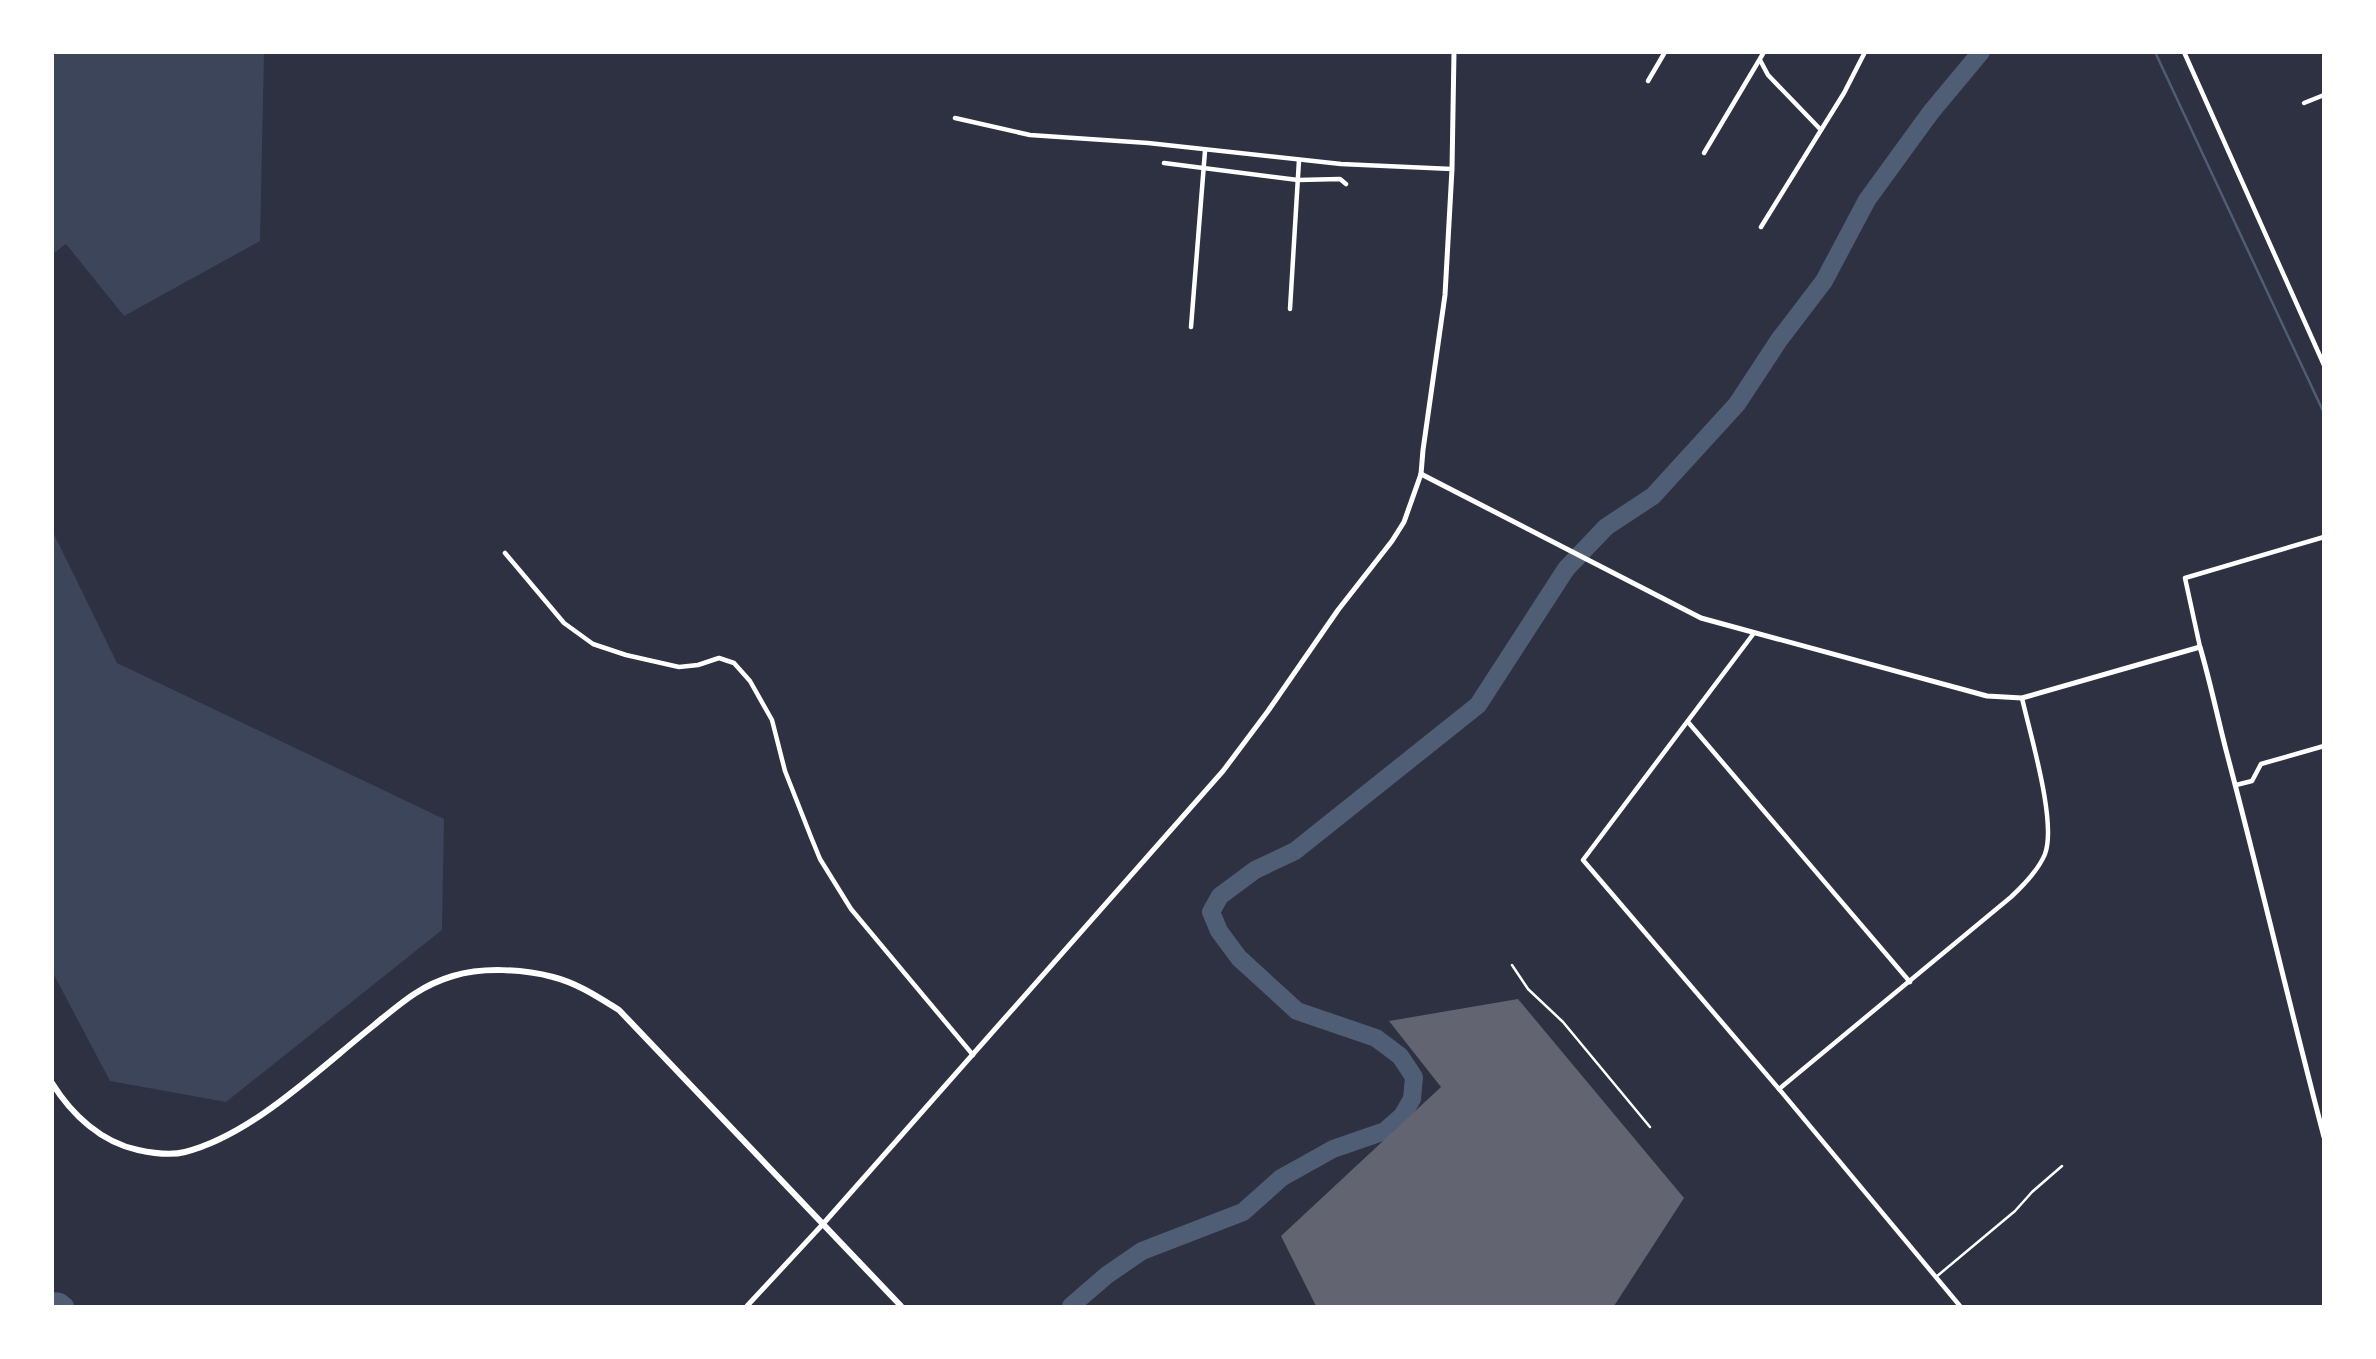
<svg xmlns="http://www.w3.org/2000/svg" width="2376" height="1359" viewBox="0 0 2376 1359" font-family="'Playfair Display',serif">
<rect width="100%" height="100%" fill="#2d3142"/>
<g fill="#3c4559">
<path d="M 53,52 L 264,53 L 260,241 L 124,316 L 66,244 L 53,254 Z"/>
<path d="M 52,530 L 117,663 L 444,819 L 442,930 L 226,1102 L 110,1081 L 53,973 Z"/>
</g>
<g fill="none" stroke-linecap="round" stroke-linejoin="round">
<path stroke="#4f5d75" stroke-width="2.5" d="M 2155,52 L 2324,413"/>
<g stroke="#4f5d75" stroke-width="18">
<path d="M 52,1301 L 60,1302 L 65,1306"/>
<path d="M 1071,1306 L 1107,1275 L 1142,1251 L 1243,1212 L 1281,1178 L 1333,1149 L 1385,1131 L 1402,1116 L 1412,1099 L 1414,1077 L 1400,1056 L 1376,1038 L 1297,1011 L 1239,958 L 1219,931 L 1211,912 L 1220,896 L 1255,870 L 1295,851 L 1478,705 L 1566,569 L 1606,527 L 1653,496 L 1737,404 L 1779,340 L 1824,281 L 1867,200 L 1931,112 L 1981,52"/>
</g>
</g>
<path fill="#626471" d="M 1518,999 L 1684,1198 L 1614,1306 L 1316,1306 L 1281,1236 L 1441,1087 L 1389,1021 Z"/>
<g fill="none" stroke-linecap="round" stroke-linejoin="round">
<g stroke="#fff" stroke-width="2.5">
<path d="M 1512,965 L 1528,989 L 1563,1022 L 1650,1127"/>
<path d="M 1936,1277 L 2015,1211 L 2032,1192 L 2062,1166"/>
</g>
<g stroke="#fff" stroke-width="4.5">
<path d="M 2184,52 L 2324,365"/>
<path d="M 1760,60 L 1768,75 L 1821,130"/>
<path d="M 1648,81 L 1665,52"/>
<path d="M 2304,103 L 2324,95"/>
<path d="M 955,118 L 1030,135 L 1148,143 L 1341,164 L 1452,169"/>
<path d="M 1704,153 L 1764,52"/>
<path d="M 1164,163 L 1298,180 L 1340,179 L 1346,184"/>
<path d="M 1761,227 L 1844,93 L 1865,52"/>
<path d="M 1290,309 L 1299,160"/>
<path d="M 1191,327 L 1205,151"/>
<path d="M 505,553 L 564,623 L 593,644 L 626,655 L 679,667 L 698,665 L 719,658 L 734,663 L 750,681 L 772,720 L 785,771 L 811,837 L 820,859 L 851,909 L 973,1055"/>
<path d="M 1754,633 L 1583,860 L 1779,1089 L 1960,1306"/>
<path d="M 2200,647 L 2185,578 L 2324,537"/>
<path d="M 1688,722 L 1910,982"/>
<path d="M 2236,785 L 2252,781 L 2261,764 L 2324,746"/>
<path d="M 1779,1089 L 2011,897 C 2024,885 2038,871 2045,854 C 2057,822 2030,734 2022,698"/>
</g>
<g stroke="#fff" stroke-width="5">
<path d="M 1421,474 L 1701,618 L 1987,696 L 2022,698 L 2200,647 C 2210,681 2217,715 2226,750 C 2260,878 2290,1008 2324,1137"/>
<path d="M 747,1306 L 823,1224 L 1223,771 L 1268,711 L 1338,610 L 1392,541 L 1404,522 L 1421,474 L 1423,450 L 1445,295 L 1452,169 L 1454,52"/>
</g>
<path stroke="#fff" stroke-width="6" d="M 52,1083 C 72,1115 101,1142 138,1150 C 152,1153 170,1156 185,1152 C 252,1135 319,1069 373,1026 C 400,1004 419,986 453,976 C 482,967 523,969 553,977 C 577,983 598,997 619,1010 L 901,1306"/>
</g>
<rect width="2376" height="1359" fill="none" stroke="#ffffff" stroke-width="108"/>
</svg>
